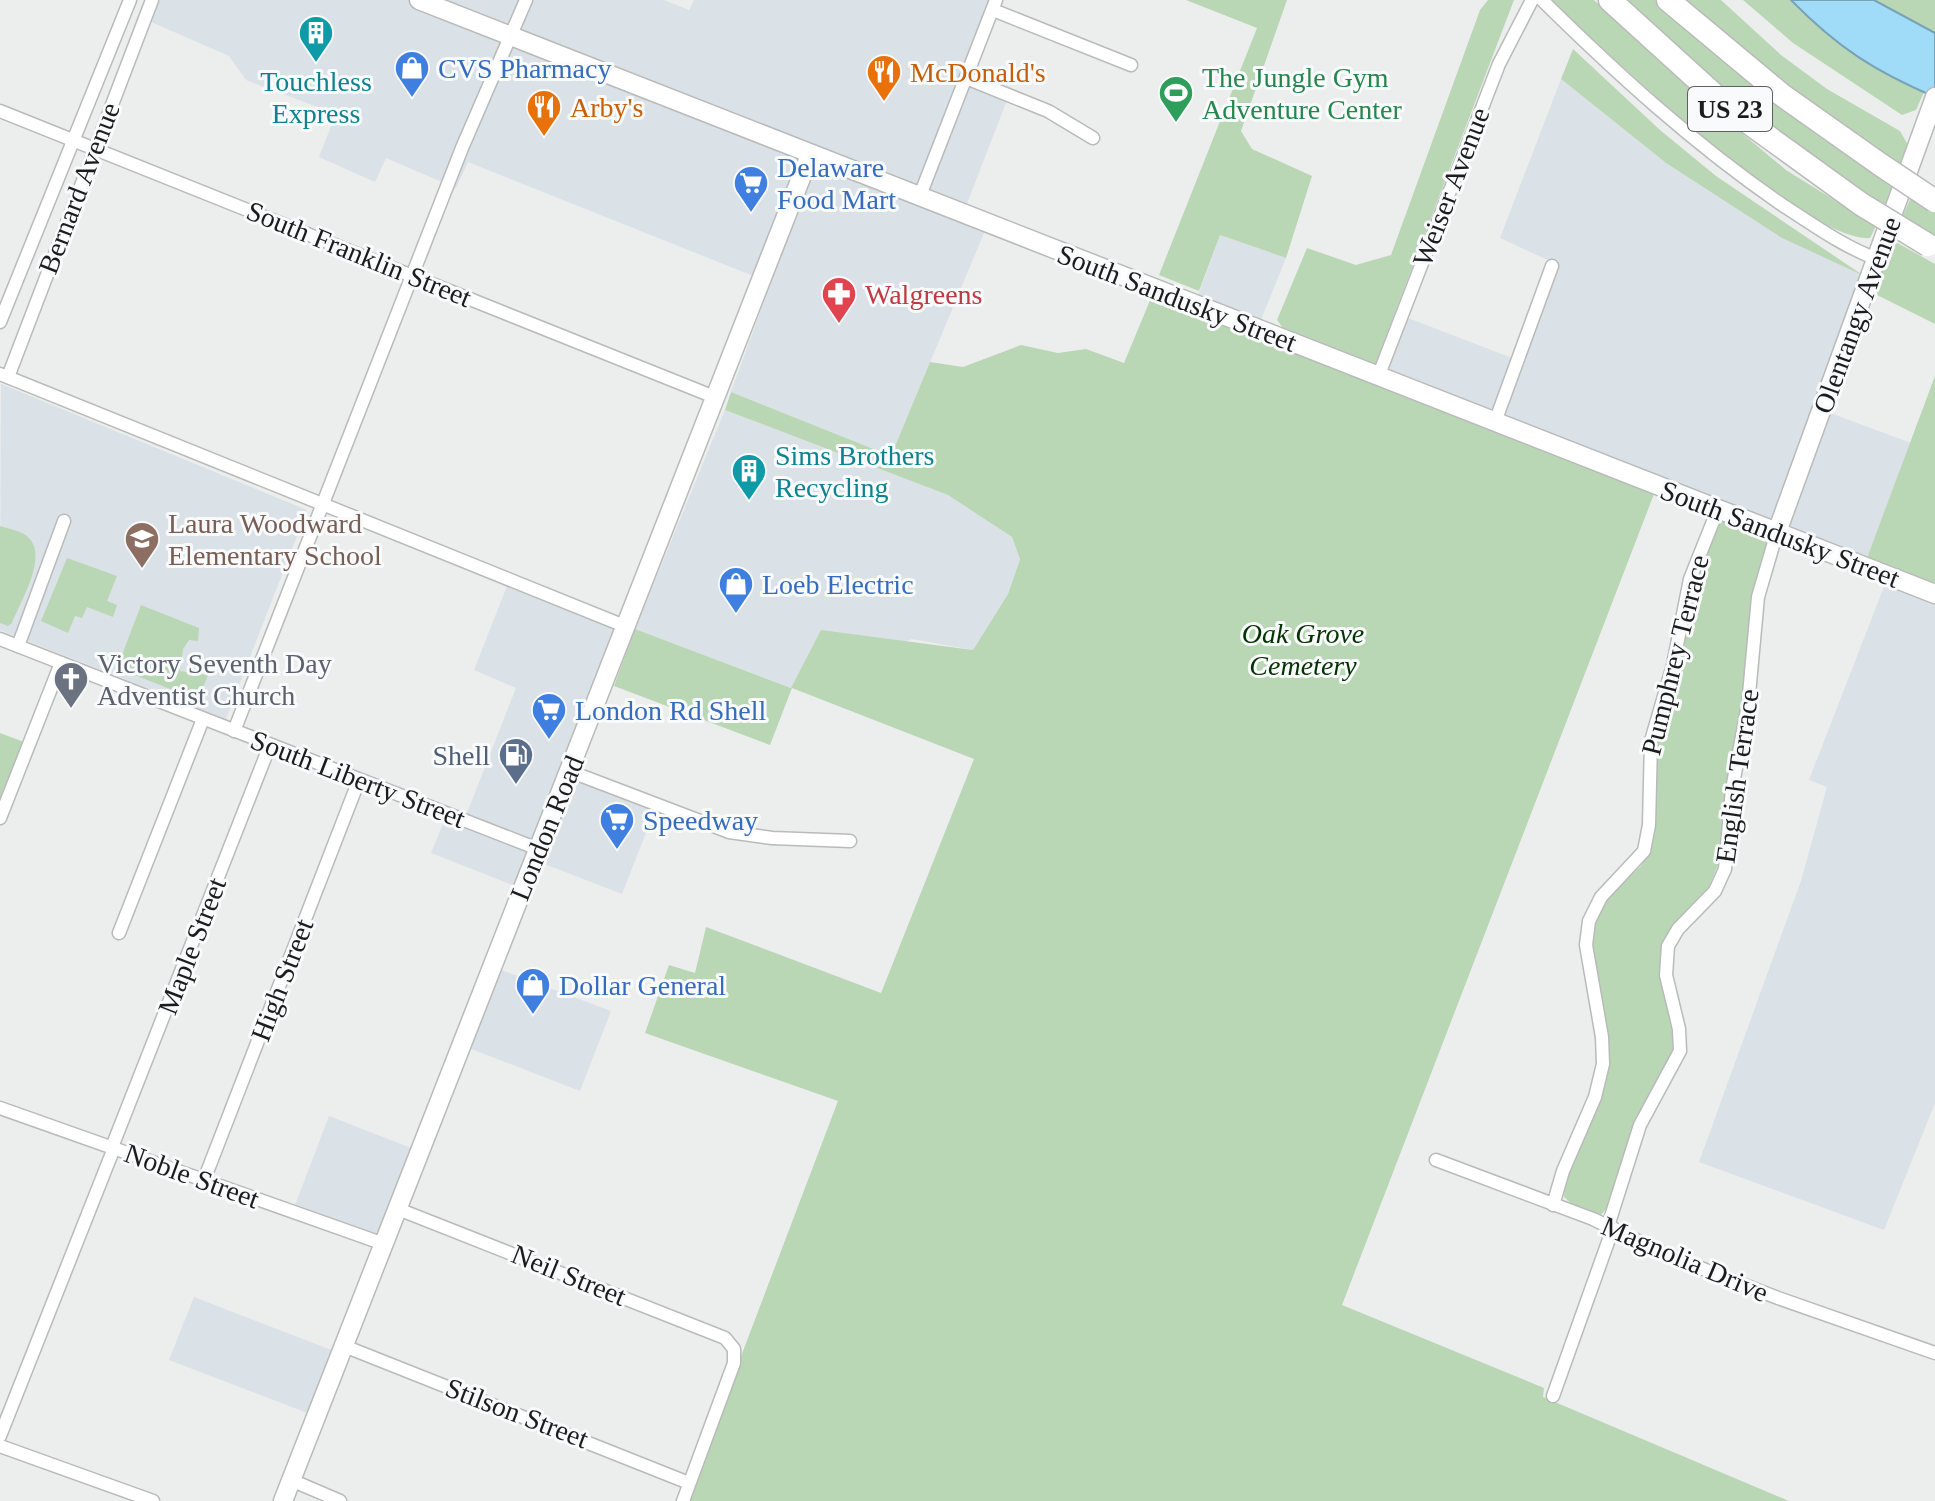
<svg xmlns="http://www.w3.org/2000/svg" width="1935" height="1501" viewBox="0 0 1935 1501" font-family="Georgia,serif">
<rect width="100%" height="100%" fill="#eceded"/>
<g fill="#dae1e7">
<path d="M 157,0 L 664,0 L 689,10 L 694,0 L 993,0 L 966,72 L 1011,90 L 961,219 L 986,228 L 891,456 L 731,392 L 771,283 L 468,162 L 456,188 L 386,158 L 375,182 L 319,157 L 336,114 L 246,80 L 229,56 L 149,21 Z"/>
<path d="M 1561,79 L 1666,163 L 1782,238 L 1877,282 L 1830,413 L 1911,443 L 1867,558 L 1935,587 L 1935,1103 L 1884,1230 L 1699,1162 L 1801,881 L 1827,787 L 1809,780 L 1885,584 L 1370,382 L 1395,313 L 1512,358 L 1550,261 L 1500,238 Z"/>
<path d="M 1220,235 L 1286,258 L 1254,337 L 1191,315 Z"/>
<path d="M 1,384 L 307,510 L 226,719 L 0,630 Z"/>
<path d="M 725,410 L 948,495 L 1012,537 L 1020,558 L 1008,594 L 973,650 L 912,639 L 792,688 L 635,629 Z"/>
<path d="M 507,586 L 632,636 L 577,776 L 656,807 L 622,894 L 542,863 L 530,892 L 431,853 L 450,807 L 467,813 L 516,688 L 474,670 Z"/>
<path d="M 499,969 L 611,1011 L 580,1091 L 469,1048 Z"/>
<path d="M 329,1116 L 429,1155 L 390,1255 L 291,1216 Z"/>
<path d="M 194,1297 L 347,1356 L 323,1419 L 169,1360 Z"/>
</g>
<g fill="#bad7b5">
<path d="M 1186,0 L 1287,0 L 1241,131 L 1252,149 L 1312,176 L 1286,258 L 1220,235 L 1199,291 L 1159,275 L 1257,28 Z"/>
<path d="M 1488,0 L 1514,0 L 1375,365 L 1283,328 L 1277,320 L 1307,248 L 1356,265 L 1391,255 L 1480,10 Z"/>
<path d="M 1551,0 L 1594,0 L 1696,95 L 1786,170 L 1876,226 L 1870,238 C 1807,244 1602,48 1551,0 Z"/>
<path d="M 1622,0 L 1655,0 C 1730,68 1808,130 1893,185 L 1886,207 L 1842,181 L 1724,95 Z"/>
<path d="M 1686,0 L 1721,0 L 1781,55 L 1827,89 L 1900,131 L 1908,145 L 1903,166 L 1797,95 Z"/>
<path d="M 1743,0 L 1791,0 C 1831,41 1872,70 1924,92 L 1916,110 L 1902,115 L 1793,43 Z"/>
<path d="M 1874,0 L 1935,0 L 1935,33 Z"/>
<path d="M 1573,49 L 1660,130 L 1716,176 L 1864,276 L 1782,238 L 1666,163 L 1561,79 Z"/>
<path d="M 1912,195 L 1935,208 L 1935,237 L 1902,218 Z"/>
<path d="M 1892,240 L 1935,264 L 1935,324 L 1873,293 Z"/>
<path d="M 1151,298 L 1654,494 L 1342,1305 L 1544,1388 L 1543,1397 L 1789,1501 L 686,1501 L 838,1101 L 645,1033 L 669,965 L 695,973 L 706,927 L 881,993 L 974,759 L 792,688 L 770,745 L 614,686 L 635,629 L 791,688 L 821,630 L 973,650 L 1008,594 L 1020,559 L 1012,537 L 948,495 L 725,410 L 731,392 L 891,456 L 930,362 L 963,367 L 1021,345 L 1058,353 L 1086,349 L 1124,363 Z"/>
<path d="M 1935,376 L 1935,587 L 1867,558 Z"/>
<path d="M 1717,519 L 1770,540 L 1723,853 L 1706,894 L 1669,932 L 1661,957 L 1675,1048 L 1610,1204 L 1600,1216 L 1579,1210 L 1564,1197 L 1565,1174 L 1607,1053 L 1591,924 L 1603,901 L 1641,866 L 1651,849 L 1654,827 L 1650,769 L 1687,600 Z"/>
<path d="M 0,526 C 9,529 23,531 29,538 C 48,558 20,602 12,623 L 8,626 L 0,623 Z"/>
<path d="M 67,558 L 117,576 L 107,601 L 117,605 L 113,617 L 87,607 L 82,618 L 75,616 L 68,633 L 41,621 Z"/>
<path d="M 141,605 L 199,628 L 198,641 L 189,640 L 183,649 L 180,671 L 208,675 L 198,700 L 117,668 Z"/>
<path d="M 0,733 L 24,742 L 0,801 Z"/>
</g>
<path fill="#a0dcf8" stroke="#78a2b6" stroke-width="2" d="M 1791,0 L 1874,0 L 1935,33 L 1935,97 C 1874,71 1837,47 1791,0 Z"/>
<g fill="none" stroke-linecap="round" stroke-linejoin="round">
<defs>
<g id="street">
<path d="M 1542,0 C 1617,74 1694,144 1781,204 C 1812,224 1842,246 1877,259"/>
<path d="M 993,10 L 1131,65"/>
<path d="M 966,78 L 1048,111 L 1093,138"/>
<path d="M 0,111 L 717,398"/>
<path d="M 919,198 L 996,0"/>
<path d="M 0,322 L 130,0"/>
<path d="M 0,374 L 627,627"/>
<path d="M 8,377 L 152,0"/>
<path d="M 1378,377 L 1499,64 L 1532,0"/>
<path d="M 1495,422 L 1552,266"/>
<path d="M 0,639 L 538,849"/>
<path d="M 18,646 L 64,521"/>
<path d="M 234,731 L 462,148 L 526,0"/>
<path d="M 569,771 L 729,832 L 772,838 L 850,841"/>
<path d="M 0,818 L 61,663"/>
<path d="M 119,933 L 203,719"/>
<path d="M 0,1108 L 384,1244"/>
<path d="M 112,1147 L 270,745"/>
<path d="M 1436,1160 L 1593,1219 L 1667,1255 L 1778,1298 L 1935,1353"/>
<path d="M 204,1180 L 359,780"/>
<path d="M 1553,1205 L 1563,1171 L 1595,1097 L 1603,1064 L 1602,1037 L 1586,945 L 1589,921 L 1601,897 L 1644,851 L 1649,825 L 1651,741 L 1673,665 L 1690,579 L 1718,509"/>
<path d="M 398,1209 L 725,1338 L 734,1349 L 734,1363 L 683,1501"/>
<path d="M 1608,1226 L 1640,1125 L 1680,1051 L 1679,1029 L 1666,975 L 1668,946 L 1678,929 L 1715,891 L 1725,869 L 1732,789 L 1748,705 L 1758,597 L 1777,532"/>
<path d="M 344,1346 L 689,1483"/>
<path d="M 1553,1396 L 1613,1228"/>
<path d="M 0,1436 L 114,1148"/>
<path d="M 0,1446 L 153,1501"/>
<path d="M 291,1480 L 340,1501"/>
</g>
<g id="secondary">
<path d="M 419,0 L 1935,594"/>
<path d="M 1777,532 L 1935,97"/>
<path d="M 283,1501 L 810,155"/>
</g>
<g id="highway">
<path d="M 1610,0 L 1731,110 L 1861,204"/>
<path d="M 1668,0 L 1782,95 L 1881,165"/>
</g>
</defs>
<use href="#street" stroke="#b9baba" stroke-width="15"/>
<use href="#secondary" stroke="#b9baba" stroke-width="21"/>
<use href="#highway" stroke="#b9baba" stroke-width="25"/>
<use href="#street" stroke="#fff" stroke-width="12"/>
<use href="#secondary" stroke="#fff" stroke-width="18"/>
<use href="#highway" stroke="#fff" stroke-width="22"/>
<defs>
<g id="highway-bridge">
<path d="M 1881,165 L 1935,201"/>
<path d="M 1861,204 L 1928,245"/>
</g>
</defs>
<use href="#highway-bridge" stroke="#b9baba" stroke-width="25" stroke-linecap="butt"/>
<use href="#highway-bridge" stroke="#fff" stroke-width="22"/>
</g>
<defs>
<symbol id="building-pin" viewBox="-11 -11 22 30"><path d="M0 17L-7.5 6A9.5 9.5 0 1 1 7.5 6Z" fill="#0f9aa8" stroke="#f9fafb"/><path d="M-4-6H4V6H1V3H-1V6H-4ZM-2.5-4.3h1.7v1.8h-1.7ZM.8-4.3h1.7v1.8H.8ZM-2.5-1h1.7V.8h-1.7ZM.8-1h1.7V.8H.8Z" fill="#fff"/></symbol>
<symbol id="shop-pin" viewBox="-11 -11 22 30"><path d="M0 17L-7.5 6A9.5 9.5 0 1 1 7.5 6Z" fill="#3f7fe0" stroke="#f9fafb"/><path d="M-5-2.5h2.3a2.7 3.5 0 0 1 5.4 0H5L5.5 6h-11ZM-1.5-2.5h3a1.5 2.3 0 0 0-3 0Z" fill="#fff"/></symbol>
<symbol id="restaurant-pin" viewBox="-11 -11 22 30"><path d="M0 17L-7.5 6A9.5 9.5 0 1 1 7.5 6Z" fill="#e8710a" stroke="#f9fafb"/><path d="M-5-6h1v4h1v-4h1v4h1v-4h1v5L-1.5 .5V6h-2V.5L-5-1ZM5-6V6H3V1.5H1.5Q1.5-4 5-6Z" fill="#fff"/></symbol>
<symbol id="stadium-pin" viewBox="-11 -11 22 30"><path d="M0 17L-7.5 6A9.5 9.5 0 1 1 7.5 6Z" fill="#2e9e5b" stroke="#f9fafb"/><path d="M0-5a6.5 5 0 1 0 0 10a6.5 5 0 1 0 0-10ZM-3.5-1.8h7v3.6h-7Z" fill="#fff"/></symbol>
<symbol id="supermarket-pin" viewBox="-11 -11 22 30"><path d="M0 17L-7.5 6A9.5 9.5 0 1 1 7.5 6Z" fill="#3f7fe0" stroke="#f9fafb"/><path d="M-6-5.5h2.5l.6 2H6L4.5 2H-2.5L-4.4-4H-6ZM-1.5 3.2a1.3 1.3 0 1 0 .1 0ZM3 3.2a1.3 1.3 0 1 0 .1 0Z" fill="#fff"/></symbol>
<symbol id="pharmacy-pin" viewBox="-11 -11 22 30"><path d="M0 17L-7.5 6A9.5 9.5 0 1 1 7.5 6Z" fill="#e0444e" stroke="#f9fafb"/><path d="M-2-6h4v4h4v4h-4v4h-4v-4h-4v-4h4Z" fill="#fff"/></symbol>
<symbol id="school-pin" viewBox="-11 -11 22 30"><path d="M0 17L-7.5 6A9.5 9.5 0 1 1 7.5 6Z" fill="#8d6e63" stroke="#f9fafb"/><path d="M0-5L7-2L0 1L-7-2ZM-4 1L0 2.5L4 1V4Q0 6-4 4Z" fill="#fff"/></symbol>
<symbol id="church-pin" viewBox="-11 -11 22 30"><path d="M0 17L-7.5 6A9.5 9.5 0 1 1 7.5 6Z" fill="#6b7280" stroke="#f9fafb"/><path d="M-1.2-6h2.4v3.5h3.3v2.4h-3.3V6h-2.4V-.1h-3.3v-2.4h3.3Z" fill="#fff"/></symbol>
<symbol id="fuel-pin" viewBox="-11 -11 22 30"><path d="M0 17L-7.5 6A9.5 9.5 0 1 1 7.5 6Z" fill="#5c6f8a" stroke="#f9fafb"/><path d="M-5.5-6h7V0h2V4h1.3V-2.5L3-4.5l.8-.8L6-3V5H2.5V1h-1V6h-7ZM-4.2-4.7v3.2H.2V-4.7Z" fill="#fff"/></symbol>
</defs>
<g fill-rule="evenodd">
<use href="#building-pin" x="296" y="13" width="40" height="54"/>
<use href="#shop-pin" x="392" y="48" width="40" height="54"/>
<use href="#restaurant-pin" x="864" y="52" width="40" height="54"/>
<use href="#stadium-pin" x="1156" y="73" width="40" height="54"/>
<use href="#restaurant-pin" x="524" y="87" width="40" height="54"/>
<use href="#supermarket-pin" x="731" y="163" width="40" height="54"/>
<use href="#pharmacy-pin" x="819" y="274" width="40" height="54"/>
<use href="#building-pin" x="729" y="451" width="40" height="54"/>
<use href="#school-pin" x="122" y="519" width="40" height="54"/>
<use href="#shop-pin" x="716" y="564" width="40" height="54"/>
<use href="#church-pin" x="51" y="659" width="40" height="54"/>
<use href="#supermarket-pin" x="529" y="690" width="40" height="54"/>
<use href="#fuel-pin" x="496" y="735" width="40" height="54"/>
<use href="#supermarket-pin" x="597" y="800" width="40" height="54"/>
<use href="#shop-pin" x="513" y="965" width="40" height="54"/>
</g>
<g text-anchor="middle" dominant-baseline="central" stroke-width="6" stroke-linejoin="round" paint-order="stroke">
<rect fill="#f9fafb" stroke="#5e5f5f" stroke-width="2" x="1688" y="87" width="84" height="44" rx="6"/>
<g font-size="26" font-weight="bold" fill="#1c1c1c">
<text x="1730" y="109">US 23</text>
</g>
<g font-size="28" fill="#366cbe" stroke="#f9fafb" text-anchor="start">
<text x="438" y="68">CVS Pharmacy</text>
<text x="777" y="167">Delaware<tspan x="777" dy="32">Food Mart</tspan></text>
<text x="762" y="584">Loeb Electric</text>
<text x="575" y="710">London Rd Shell</text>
<text x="643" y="820">Speedway</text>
<text x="559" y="985">Dollar General</text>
</g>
<g font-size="28" fill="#c56008" stroke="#f9fafb" text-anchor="start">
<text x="910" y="72">McDonald's</text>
<text x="570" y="107">Arby's</text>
</g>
<g font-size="28" fill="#27864d" stroke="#f9fafb" text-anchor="start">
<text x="1202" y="77">The Jungle Gym<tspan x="1202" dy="32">Adventure Center</tspan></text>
</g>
<g font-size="28" fill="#0d838f" stroke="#f9fafb">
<text x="316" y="81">Touchless<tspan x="316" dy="32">Express</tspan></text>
<text x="775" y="455" text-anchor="start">Sims Brothers<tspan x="775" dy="32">Recycling</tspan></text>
</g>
<g font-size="28" fill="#1c1c1c" stroke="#f9fafb">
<text transform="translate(1451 187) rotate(-69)">Weiser Avenue</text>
<text transform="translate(79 188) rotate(-69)">Bernard Avenue</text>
<text transform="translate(359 254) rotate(22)">South Franklin Street</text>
<text transform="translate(1177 298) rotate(21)">South Sandusky Street</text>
<text transform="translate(1857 315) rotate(-70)">Olentangy Avenue</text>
<text transform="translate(1780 534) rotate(21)">South Sandusky Street</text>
<text transform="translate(1675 655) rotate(-76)">Pumphrey Terrace</text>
<text transform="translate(1737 776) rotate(-82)">English Terrace</text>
<text transform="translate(358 779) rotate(21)">South Liberty Street</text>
<text transform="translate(547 828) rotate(-68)">London Road</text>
<text transform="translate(192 946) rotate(-69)">Maple Street</text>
<text transform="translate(282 980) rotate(-69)">High Street</text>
<text transform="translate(192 1176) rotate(20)">Noble Street</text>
<text transform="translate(1685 1259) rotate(23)">Magnolia Drive</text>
<text transform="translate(569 1275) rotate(22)">Neil Street</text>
<text transform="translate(517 1413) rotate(21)">Stilson Street</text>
</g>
<g font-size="28" fill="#be3a42" stroke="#f9fafb" text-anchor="start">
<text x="865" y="294">Walgreens</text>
</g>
<g font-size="28" fill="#785e54" stroke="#f9fafb" text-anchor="start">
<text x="168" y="523">Laura Woodward<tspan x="168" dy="32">Elementary School</tspan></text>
</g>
<g font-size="28" font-style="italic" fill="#033300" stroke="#f9fafb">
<text x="1303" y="633">Oak Grove<tspan x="1303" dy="32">Cemetery</tspan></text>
</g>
<g font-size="28" fill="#5b616d" stroke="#f9fafb" text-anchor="start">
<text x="97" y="663">Victory Seventh Day<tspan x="97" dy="32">Adventist Church</tspan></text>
</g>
<g font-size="28" fill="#4e5e75" stroke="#f9fafb" text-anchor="end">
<text x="490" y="755">Shell</text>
</g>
</g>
</svg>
